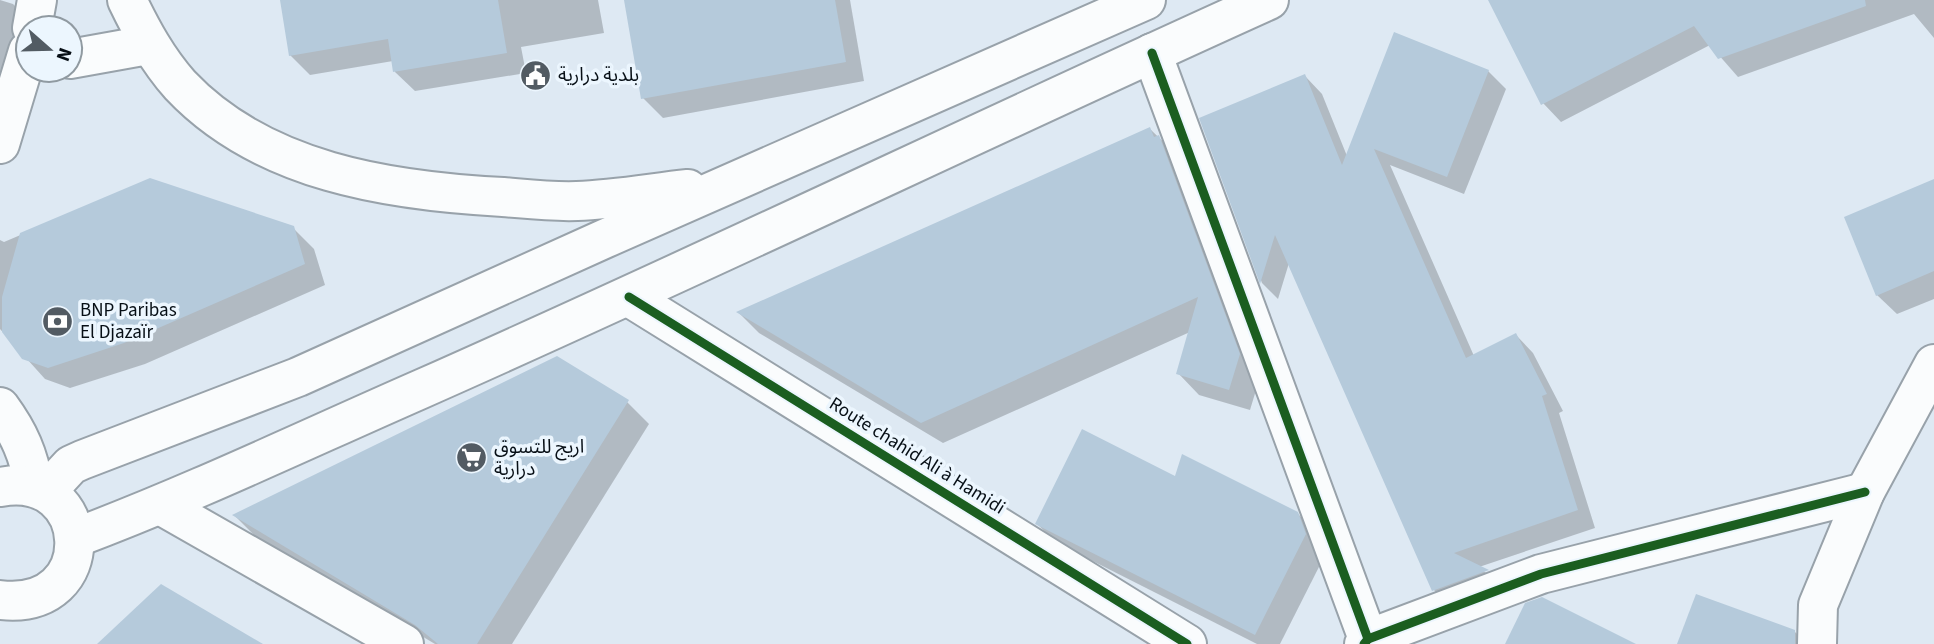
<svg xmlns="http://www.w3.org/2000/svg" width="1934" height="644" viewBox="0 0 1934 644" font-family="'Source Sans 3','Noto Sans Arabic',sans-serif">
<rect width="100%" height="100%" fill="#dee9f3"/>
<g fill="#0003">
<path d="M 0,0 L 13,4 L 34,25 L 0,150 Z"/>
<path d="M 281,0 L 598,0 L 604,33 L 521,47 L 526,73 L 415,91 L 395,72 L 393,61 L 310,75 L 290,55 Z"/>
<path d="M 625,0 L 850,0 L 864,81 L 663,118 L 643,98 Z"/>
<path d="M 1490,0 L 1934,0 L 1934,38 L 1914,14 L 1738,77 L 1710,45 L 1561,122 L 1543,103 Z"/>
<path d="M 1488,71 L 1506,89 L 1464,194 L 1390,165 L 1474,356 L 1516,335 L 1533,353 L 1563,411 L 1559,413 L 1595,528 L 1479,567 L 1504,588 L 1451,608 L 1434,590 L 1289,263 L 1278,299 L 1262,283 L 1202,119 L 1305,76 L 1322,94 L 1347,156 Z"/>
<path d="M 1150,129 L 1180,158 L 1260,377 L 1250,410 L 1199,395 L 1178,373 L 1190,332 L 943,443 L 759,333 L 739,313 Z"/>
<path d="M 150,180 L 293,228 L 314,249 L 325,285 L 145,364 L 70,388 L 45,379 L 0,329 L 0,240 L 4,242 Z"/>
<path d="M 1934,181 L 1934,299 L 1897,314 L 1877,295 Z"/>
<path d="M 627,402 L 649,424 L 512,644 L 435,644 L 256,537 L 235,516 Z"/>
<path d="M 1176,478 L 1297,513 L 1317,533 L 1325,555 L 1280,644 L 1257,644 L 1057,543 L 1037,524 Z"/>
<path d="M 1795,632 L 1807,644 L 1679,644 Z"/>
</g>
<g fill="#b5cadb">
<path d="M 280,0 L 498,0 L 507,53 L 393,72 L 388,39 L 289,56 Z"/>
<path d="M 624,0 L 835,0 L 846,62 L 641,99 Z"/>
<path d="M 1488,0 L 1865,0 L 1866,6 L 1718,59 L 1694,26 L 1541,105 Z"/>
<path d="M 1394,32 L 1489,70 L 1447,177 L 1374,149 L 1466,358 L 1516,333 L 1547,394 L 1542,396 L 1578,510 L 1454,553 L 1489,570 L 1432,591 L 1275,235 L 1260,284 L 1199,118 L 1305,74 L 1342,165 Z"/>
<path d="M 1150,127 L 1154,137 L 1159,135 L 1240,354 L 1229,390 L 1176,374 L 1198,297 L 921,423 L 736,312 Z"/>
<path d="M 150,178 L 294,226 L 305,264 L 124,343 L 48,368 L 22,359 L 2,332 L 2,297 L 20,233 Z"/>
<path d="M 1934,179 L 1934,271 L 1876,296 L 1844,217 Z"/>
<path d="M 557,356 L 629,400 L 477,644 L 438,644 L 415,625 L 232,515 Z"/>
<path d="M 1082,429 L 1175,476 L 1182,454 L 1298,512 L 1306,534 L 1255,635 L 1035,524 Z"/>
<path d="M 161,584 L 263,644 L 97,644 Z"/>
<path d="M 1696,594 L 1795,630 L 1795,644 L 1677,644 Z"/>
<path d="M 1542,597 L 1636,644 L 1505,644 L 1525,603 Z"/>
</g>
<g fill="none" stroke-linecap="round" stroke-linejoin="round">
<defs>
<g id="street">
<path d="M 1152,53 L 1368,639 L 1364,644"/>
<path d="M 629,297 L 1187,644"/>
<path d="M 162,506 L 404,644"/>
<path d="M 1368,639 L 1541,574 L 1865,492"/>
<path d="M 1817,644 L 1818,605 L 1865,492 L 1934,364"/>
</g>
<g id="secondary">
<path d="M 32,28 L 37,0"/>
<path d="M 70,59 L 148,45"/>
<path d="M 0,144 L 28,51"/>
<path d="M 0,407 C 19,433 29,455 34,487"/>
</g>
<g id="primary">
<path d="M 127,0 C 142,31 157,59 180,85 C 262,172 389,191 503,197 C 527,199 552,202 577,201 C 614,200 651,193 688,189"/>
<path d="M 0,487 C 95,469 103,612 0,600"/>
<path d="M 46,492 L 71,465 L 82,460 L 298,377 L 604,239 L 1146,0"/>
<path d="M 75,538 C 192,494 305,440 419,390 C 704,264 985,128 1269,0"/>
</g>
</defs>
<use href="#street" stroke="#98a2aa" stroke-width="42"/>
<use href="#secondary" stroke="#98a2aa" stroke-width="42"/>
<use href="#primary" stroke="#98a2aa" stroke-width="42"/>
<use href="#street" stroke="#fafcfd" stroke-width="38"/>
<use href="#secondary" stroke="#fafcfd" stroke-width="38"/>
<use href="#primary" stroke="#fafcfd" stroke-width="38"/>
<defs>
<g id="cycleway">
<path d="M 1152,53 L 1368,639 L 1364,644"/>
<path d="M 629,297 L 1187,644"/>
<path d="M 1368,639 L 1541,574 L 1865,492"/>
</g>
</defs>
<use href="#cycleway" stroke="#ecf6fe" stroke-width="13"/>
<use href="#cycleway" stroke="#1b5e20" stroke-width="9"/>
</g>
<defs>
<symbol id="civic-disc" viewBox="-11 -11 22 22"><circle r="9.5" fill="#525b63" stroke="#ecf6fe"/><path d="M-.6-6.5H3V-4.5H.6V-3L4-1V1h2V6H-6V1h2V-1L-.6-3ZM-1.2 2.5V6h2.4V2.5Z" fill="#fff"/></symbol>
<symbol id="bank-disc" viewBox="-11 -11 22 22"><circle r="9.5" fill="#525b63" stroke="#ecf6fe"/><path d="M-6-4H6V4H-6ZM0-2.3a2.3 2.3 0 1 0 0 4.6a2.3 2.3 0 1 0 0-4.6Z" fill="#fff"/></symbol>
<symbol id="supermarket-disc" viewBox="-11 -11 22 22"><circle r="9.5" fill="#525b63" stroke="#ecf6fe"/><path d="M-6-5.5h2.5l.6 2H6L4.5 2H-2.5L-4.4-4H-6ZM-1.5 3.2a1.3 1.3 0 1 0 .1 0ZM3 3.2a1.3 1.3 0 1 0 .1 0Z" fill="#fff"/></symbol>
</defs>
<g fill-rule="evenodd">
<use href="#civic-disc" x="518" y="58" width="35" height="35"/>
<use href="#bank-disc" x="40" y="304" width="35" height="35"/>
<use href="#supermarket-disc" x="454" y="440" width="35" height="35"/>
</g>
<g text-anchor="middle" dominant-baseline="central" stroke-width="7" stroke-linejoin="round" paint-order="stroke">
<g font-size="19" fill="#070f16" stroke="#ecf6fe" text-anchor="start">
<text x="558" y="75">بلدية درارية</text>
<text x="80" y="310">BNP Paribas<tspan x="80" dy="22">El Djazaïr</tspan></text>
<text x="494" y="447">اريج للتسوق<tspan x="494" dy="22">درارية</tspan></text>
</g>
<g font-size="19" fill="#070f16" stroke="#ecf6fe">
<text transform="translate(917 456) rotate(32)">Route chahid Ali à Hamidi</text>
</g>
</g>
<g transform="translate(49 49) rotate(110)"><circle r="33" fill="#ecf6fe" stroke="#909aa1" stroke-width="2"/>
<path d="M0-5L12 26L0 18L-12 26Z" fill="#525b63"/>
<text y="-10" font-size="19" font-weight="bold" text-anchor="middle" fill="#070f16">N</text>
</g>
</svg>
